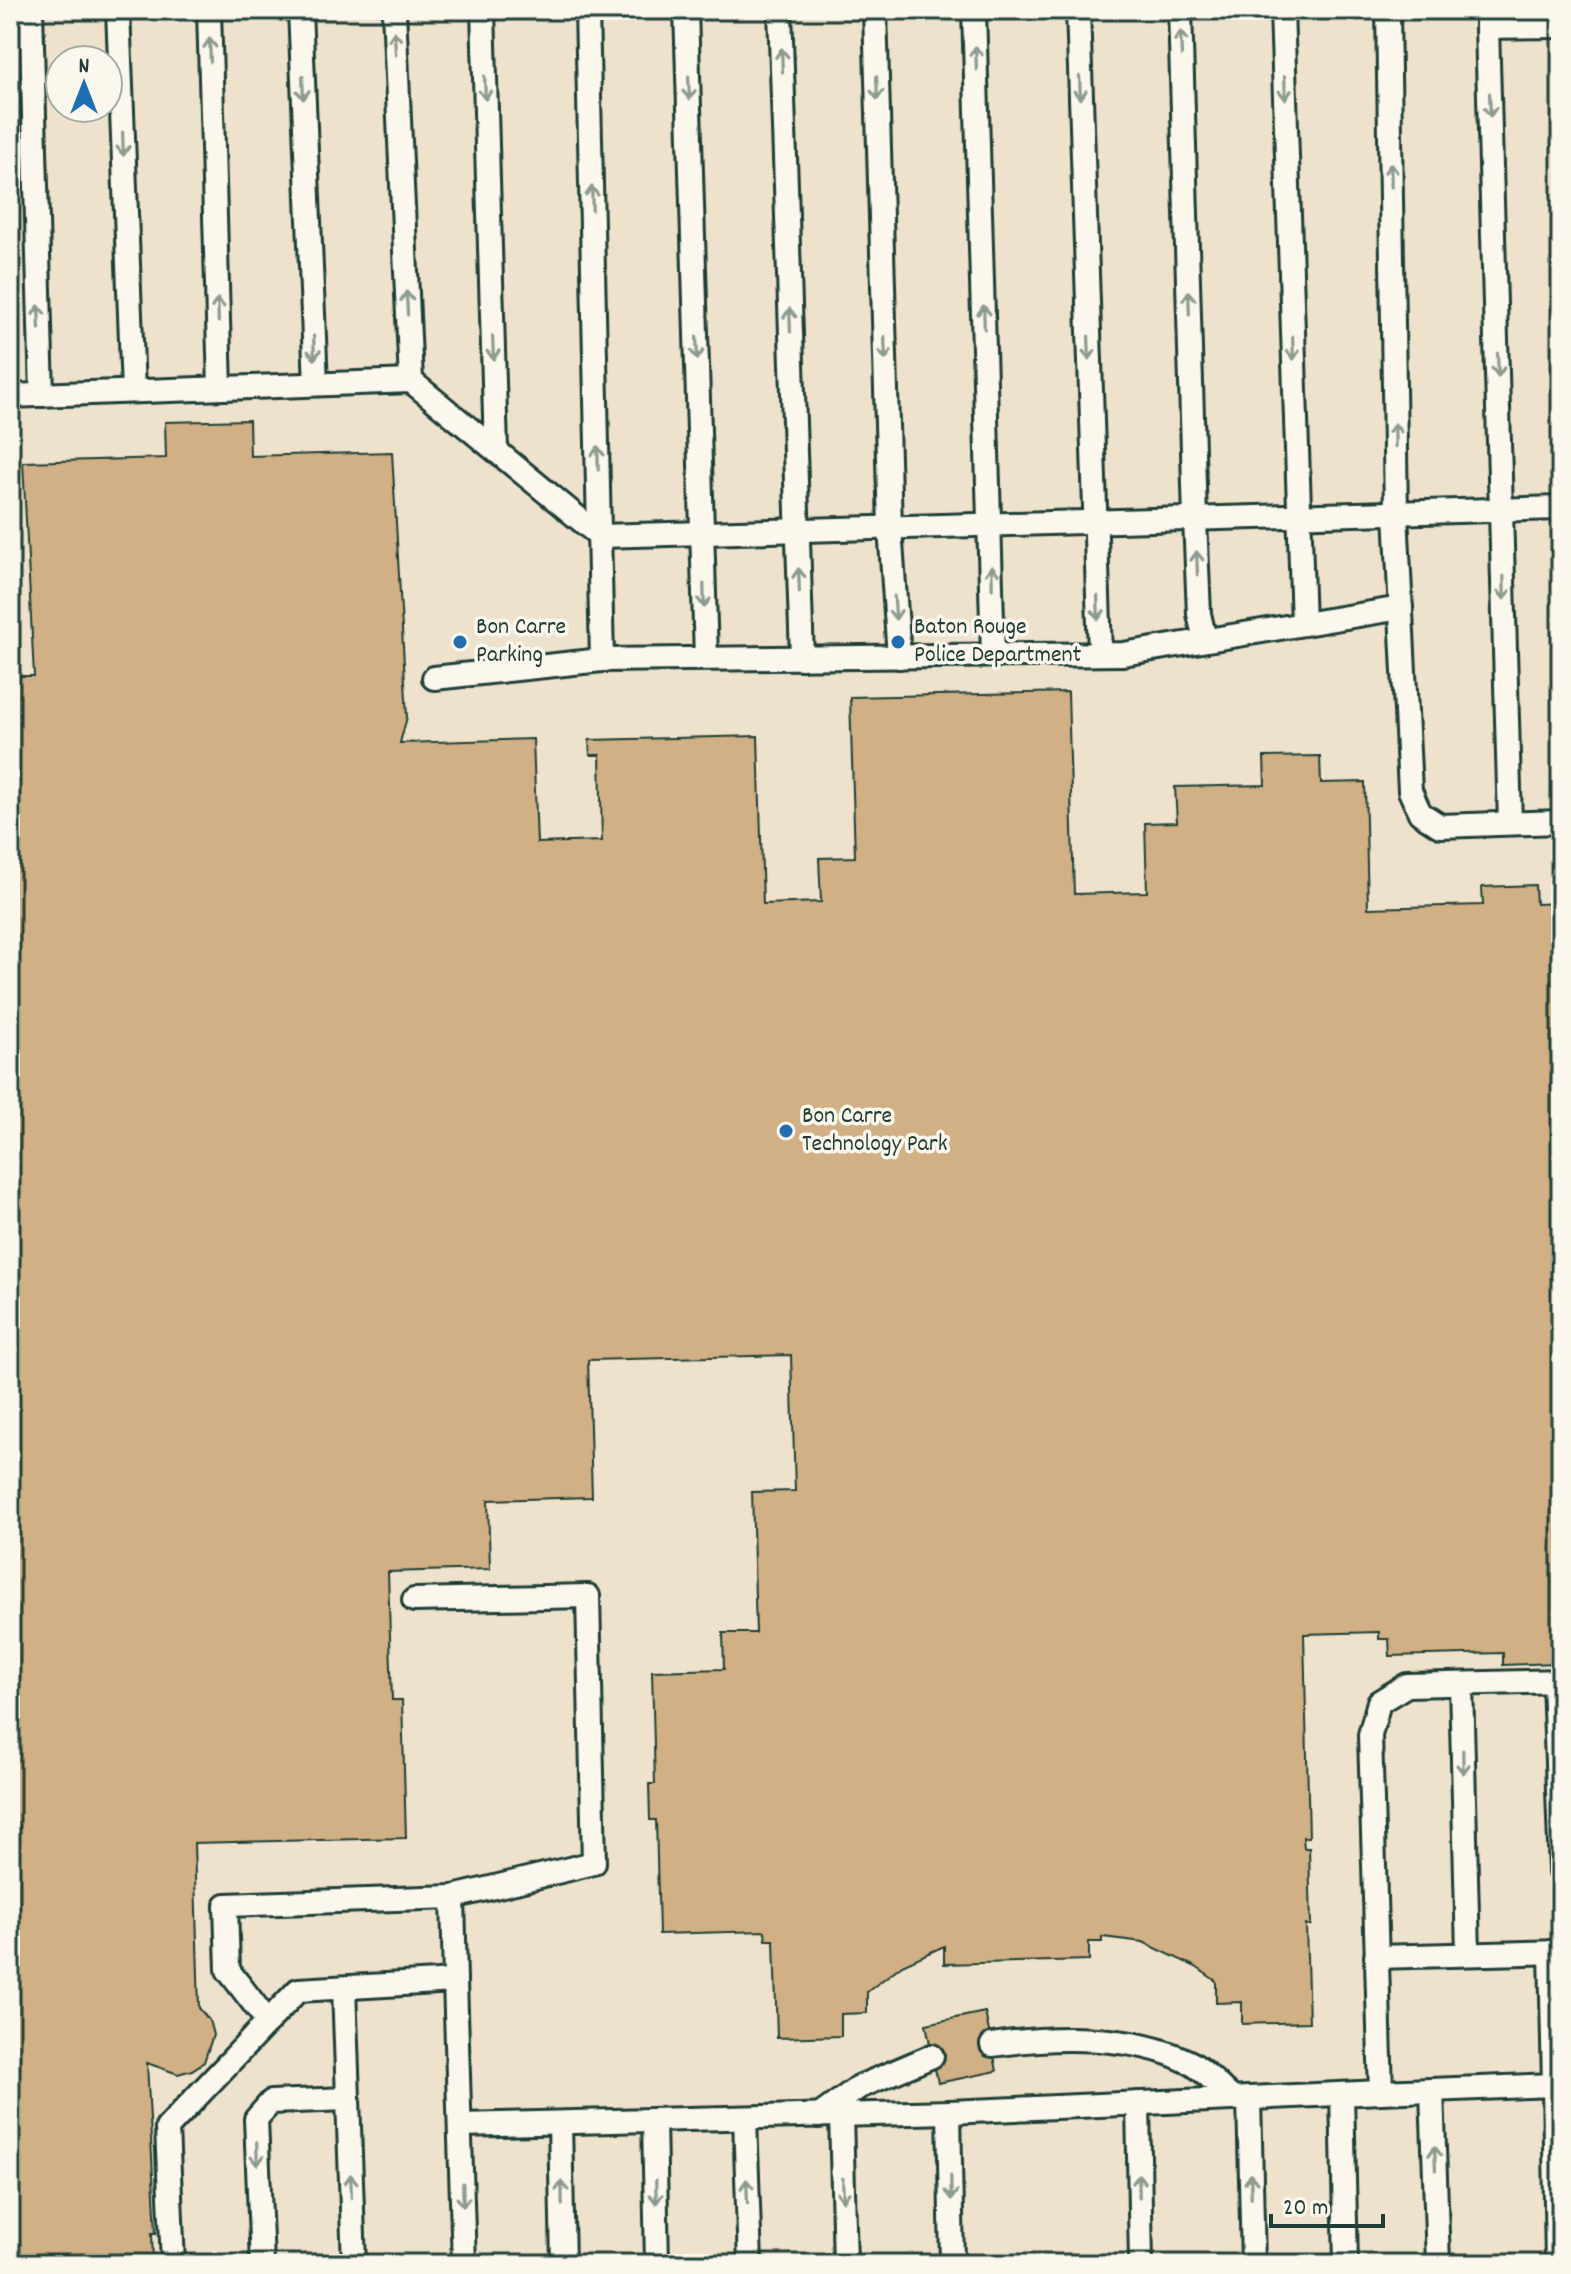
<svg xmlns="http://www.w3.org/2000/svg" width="1571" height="2274" viewBox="0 0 1571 2274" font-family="Dekko,sans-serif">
<rect width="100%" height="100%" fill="#fbf7ec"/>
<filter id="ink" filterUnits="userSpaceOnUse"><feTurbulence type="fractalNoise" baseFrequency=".0125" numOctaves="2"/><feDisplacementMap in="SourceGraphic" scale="16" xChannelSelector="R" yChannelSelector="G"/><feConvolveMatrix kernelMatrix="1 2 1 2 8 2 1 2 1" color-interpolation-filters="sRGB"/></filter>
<g filter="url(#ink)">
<path fill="#eee2cd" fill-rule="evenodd" d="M 10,10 L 1561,10 L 1561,2264 L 10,2264 ZM 60,60 L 108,60 L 108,108 L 60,108 Z"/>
<g fill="#d0b084" stroke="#1f3d34" stroke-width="2">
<path d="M 249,420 L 250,456 L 392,452 L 407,717 L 400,743 L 533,739 L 537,843 L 602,841 L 600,755 L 590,755 L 589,740 L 758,736 L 763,904 L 821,902 L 819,858 L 855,857 L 850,697 L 1068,692 L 1074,894 L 1147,892 L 1145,823 L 1177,822 L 1175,787 L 1265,785 L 1264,757 L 1320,756 L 1321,783 L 1365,782 L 1368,908 L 1483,905 L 1482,887 L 1535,885 L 1536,904 L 1561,903 L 1561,1652 L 1556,1652 L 1556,1663 L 1503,1665 L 1503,1653 L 1390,1656 L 1389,1639 L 1379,1639 L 1379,1632 L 1304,1634 L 1309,1837 L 1303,1837 L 1304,1848 L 1309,1848 L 1311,1925 L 1306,1925 L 1309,2022 L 1242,2024 L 1242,2002 L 1216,2003 L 1216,1981 L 1196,1967 L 1143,1942 L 1102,1937 L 1102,1942 L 1089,1942 L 1089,1960 L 944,1964 L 944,1946 L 902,1965 L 867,1992 L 867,2013 L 841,2014 L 841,2036 L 777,2038 L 774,1940 L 766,1940 L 765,1931 L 659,1934 L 656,1820 L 650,1820 L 649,1784 L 655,1784 L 652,1671 L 724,1669 L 723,1633 L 756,1633 L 752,1492 L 795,1491 L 791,1355 L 588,1360 L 592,1497 L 488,1500 L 490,1569 L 388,1572 L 392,1700 L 402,1700 L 406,1838 L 194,1843 L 199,2008 L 209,2020 L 213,2035 L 204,2062 L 192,2070 L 178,2074 L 147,2063 L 156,2233 L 152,2233 L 153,2264 L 10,2264 L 10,676 L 34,676 L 23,462 L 166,458 L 165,422 Z"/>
<path d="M 985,2012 L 997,2071 L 938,2083 L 926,2024 Z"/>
</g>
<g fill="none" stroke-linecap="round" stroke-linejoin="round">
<defs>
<g id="lane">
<path d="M 31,10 L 42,395"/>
<path d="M 118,10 L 133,391"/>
<path d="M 209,10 L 220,388"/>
<path d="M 300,10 L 316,384"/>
<path d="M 394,10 L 411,381"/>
<path d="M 483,10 L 496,450"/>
<path d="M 587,10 L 602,660 L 1123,654 L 1401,608"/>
<path d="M 686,10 L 706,658"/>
<path d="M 780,10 L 802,658"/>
<path d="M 875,10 L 890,528 L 899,657"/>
<path d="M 974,10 L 993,655"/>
<path d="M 1078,10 L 1100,654"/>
<path d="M 1180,10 L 1195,519 L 1199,614 L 1205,640"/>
<path d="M 1282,10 L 1303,624"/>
<path d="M 1388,10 L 1396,513 L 1410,791 L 1420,813 L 1440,826 L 1561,822"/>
<path d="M 1487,10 L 1487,27 L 1561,26"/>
<path d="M 1487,27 L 1510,823"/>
<path d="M 10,396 L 411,381 L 600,536 L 1561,508"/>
<path d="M 434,678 L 602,660"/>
<path d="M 414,1600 L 588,1596 L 594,1863 L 453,1897"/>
<path d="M 1554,1681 L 1561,1872"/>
<path d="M 1461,1684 L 1468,1953"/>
<path d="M 1551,1952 L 1554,2085"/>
<path d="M 1376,1957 L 1561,1952"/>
<path d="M 344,1988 L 354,2264"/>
<path d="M 268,2022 L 228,1970 L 226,1905 L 453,1897 L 455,1981"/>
<path d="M 992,2045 C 1053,2036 1133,2034 1189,2062 C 1205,2070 1219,2087 1232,2098"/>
<path d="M 1432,2090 L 1438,2264"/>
<path d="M 1381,2092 L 1554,2085 L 1557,2264"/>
<path d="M 1342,2094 L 1346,2264"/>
<path d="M 1249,2098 L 1253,2264"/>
<path d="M 1138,2103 L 1141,2264"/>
<path d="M 949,2112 L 952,2264"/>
<path d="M 841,2115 L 845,2264"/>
<path d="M 819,2116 L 859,2087 L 932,2056"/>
<path d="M 745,2118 L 750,2264"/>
<path d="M 654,2120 L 657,2264"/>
<path d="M 560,2123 L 563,2264"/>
<path d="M 462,2125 L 949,2112 L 1381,2092 L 1370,1735 L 1379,1702 L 1407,1685 L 1561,1681"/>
<path d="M 173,2264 L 167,2128 L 298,1990 L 455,1981 L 464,2264"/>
<path d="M 262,2264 L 256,2119 L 271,2102 L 347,2099"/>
</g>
</defs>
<use href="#lane" stroke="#1f3d34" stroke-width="28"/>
<use href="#lane" stroke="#fbf7ec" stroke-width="22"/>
</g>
<defs><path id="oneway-shaft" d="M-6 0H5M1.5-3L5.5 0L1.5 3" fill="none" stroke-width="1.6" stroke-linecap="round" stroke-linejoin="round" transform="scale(2)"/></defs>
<g stroke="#8d9a90">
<use href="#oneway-shaft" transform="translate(395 43) rotate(-93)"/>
<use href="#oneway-shaft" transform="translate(1181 43) rotate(-92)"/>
<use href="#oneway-shaft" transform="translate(210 50) rotate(-92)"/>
<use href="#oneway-shaft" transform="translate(976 58) rotate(-92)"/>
<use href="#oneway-shaft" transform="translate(782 60) rotate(-92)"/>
<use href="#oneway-shaft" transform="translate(303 88) rotate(88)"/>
<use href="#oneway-shaft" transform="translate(485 88) rotate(88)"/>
<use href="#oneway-shaft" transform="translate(689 88) rotate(88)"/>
<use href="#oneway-shaft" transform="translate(877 88) rotate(88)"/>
<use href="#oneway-shaft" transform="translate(1080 88) rotate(88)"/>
<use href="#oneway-shaft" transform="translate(1285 88) rotate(88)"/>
<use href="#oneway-shaft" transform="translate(1490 105) rotate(88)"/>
<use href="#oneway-shaft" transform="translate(123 144) rotate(88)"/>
<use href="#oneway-shaft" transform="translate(1391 175) rotate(-91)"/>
<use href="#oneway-shaft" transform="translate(592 198) rotate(-91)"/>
<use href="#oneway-shaft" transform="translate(407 303) rotate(-93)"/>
<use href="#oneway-shaft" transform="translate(1189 303) rotate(-92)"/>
<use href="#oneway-shaft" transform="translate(218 310) rotate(-92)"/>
<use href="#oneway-shaft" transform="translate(39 317) rotate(-92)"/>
<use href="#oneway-shaft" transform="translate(984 317) rotate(-92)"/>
<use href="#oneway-shaft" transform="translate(790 320) rotate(-92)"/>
<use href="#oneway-shaft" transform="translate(314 348) rotate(88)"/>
<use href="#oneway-shaft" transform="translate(493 348) rotate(88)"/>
<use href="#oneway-shaft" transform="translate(697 348) rotate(88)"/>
<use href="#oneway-shaft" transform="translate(885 348) rotate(88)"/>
<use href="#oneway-shaft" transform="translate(1089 348) rotate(88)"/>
<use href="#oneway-shaft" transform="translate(1293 348) rotate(88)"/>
<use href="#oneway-shaft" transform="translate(1498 365) rotate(88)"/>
<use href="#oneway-shaft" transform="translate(1395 435) rotate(-91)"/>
<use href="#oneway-shaft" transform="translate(598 458) rotate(-91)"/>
<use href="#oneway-shaft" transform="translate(1197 563) rotate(-92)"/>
<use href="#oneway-shaft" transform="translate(992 577) rotate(-91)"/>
<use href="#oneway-shaft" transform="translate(799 580) rotate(-92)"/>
<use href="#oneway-shaft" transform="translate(1504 588) rotate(89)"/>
<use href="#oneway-shaft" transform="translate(704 596) rotate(89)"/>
<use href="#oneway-shaft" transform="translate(895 608) rotate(86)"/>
<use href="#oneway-shaft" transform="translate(1098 608) rotate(88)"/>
<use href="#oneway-shaft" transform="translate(1463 1762) rotate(89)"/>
<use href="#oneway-shaft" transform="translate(257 2154) rotate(88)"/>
<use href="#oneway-shaft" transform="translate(1435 2158) rotate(-92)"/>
<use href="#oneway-shaft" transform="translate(351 2186) rotate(-92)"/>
<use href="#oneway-shaft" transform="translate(1139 2186) rotate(-91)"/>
<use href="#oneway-shaft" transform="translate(1251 2186) rotate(-91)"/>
<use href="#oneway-shaft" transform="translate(951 2188) rotate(89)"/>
<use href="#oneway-shaft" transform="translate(843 2190) rotate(89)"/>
<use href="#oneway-shaft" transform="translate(747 2191) rotate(-92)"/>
<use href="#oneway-shaft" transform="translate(656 2192) rotate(89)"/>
<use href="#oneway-shaft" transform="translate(562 2193) rotate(-91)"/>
<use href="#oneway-shaft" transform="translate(463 2195) rotate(89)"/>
</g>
</g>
<g fill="#1f6fb2" stroke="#fbf7ec" stroke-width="3">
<circle cx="460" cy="642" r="8"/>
<circle cx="898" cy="642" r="8"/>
<circle cx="786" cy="1131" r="8"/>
</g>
<g text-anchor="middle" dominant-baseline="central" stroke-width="7" stroke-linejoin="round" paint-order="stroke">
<g font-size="24" fill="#1f3d34" stroke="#fbf7ec" text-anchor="start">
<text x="476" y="628">Bon Carre<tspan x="476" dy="28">Parking</tspan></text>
<text x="914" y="628">Baton Rouge<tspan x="914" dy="28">Police Department</tspan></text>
<text x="802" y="1117">Bon Carre<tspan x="802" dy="28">Technology Park</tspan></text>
</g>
</g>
<rect width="1571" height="2274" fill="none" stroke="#fbf7ec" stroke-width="40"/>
<rect x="20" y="20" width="1531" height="2234" fill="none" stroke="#1f3d34" stroke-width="3" filter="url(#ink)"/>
<g transform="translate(84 84)"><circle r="38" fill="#fbf7ec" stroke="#a3ada2" stroke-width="2"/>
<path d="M0-6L14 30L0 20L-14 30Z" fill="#1f6fb2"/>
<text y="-12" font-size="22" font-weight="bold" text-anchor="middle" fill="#1f3d34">N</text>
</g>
<path d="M1271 2214v12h112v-12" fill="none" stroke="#1f3d34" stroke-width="4"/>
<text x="1283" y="2214" font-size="24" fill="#1f3d34" stroke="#fbf7ec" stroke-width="6" paint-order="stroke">20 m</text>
</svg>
